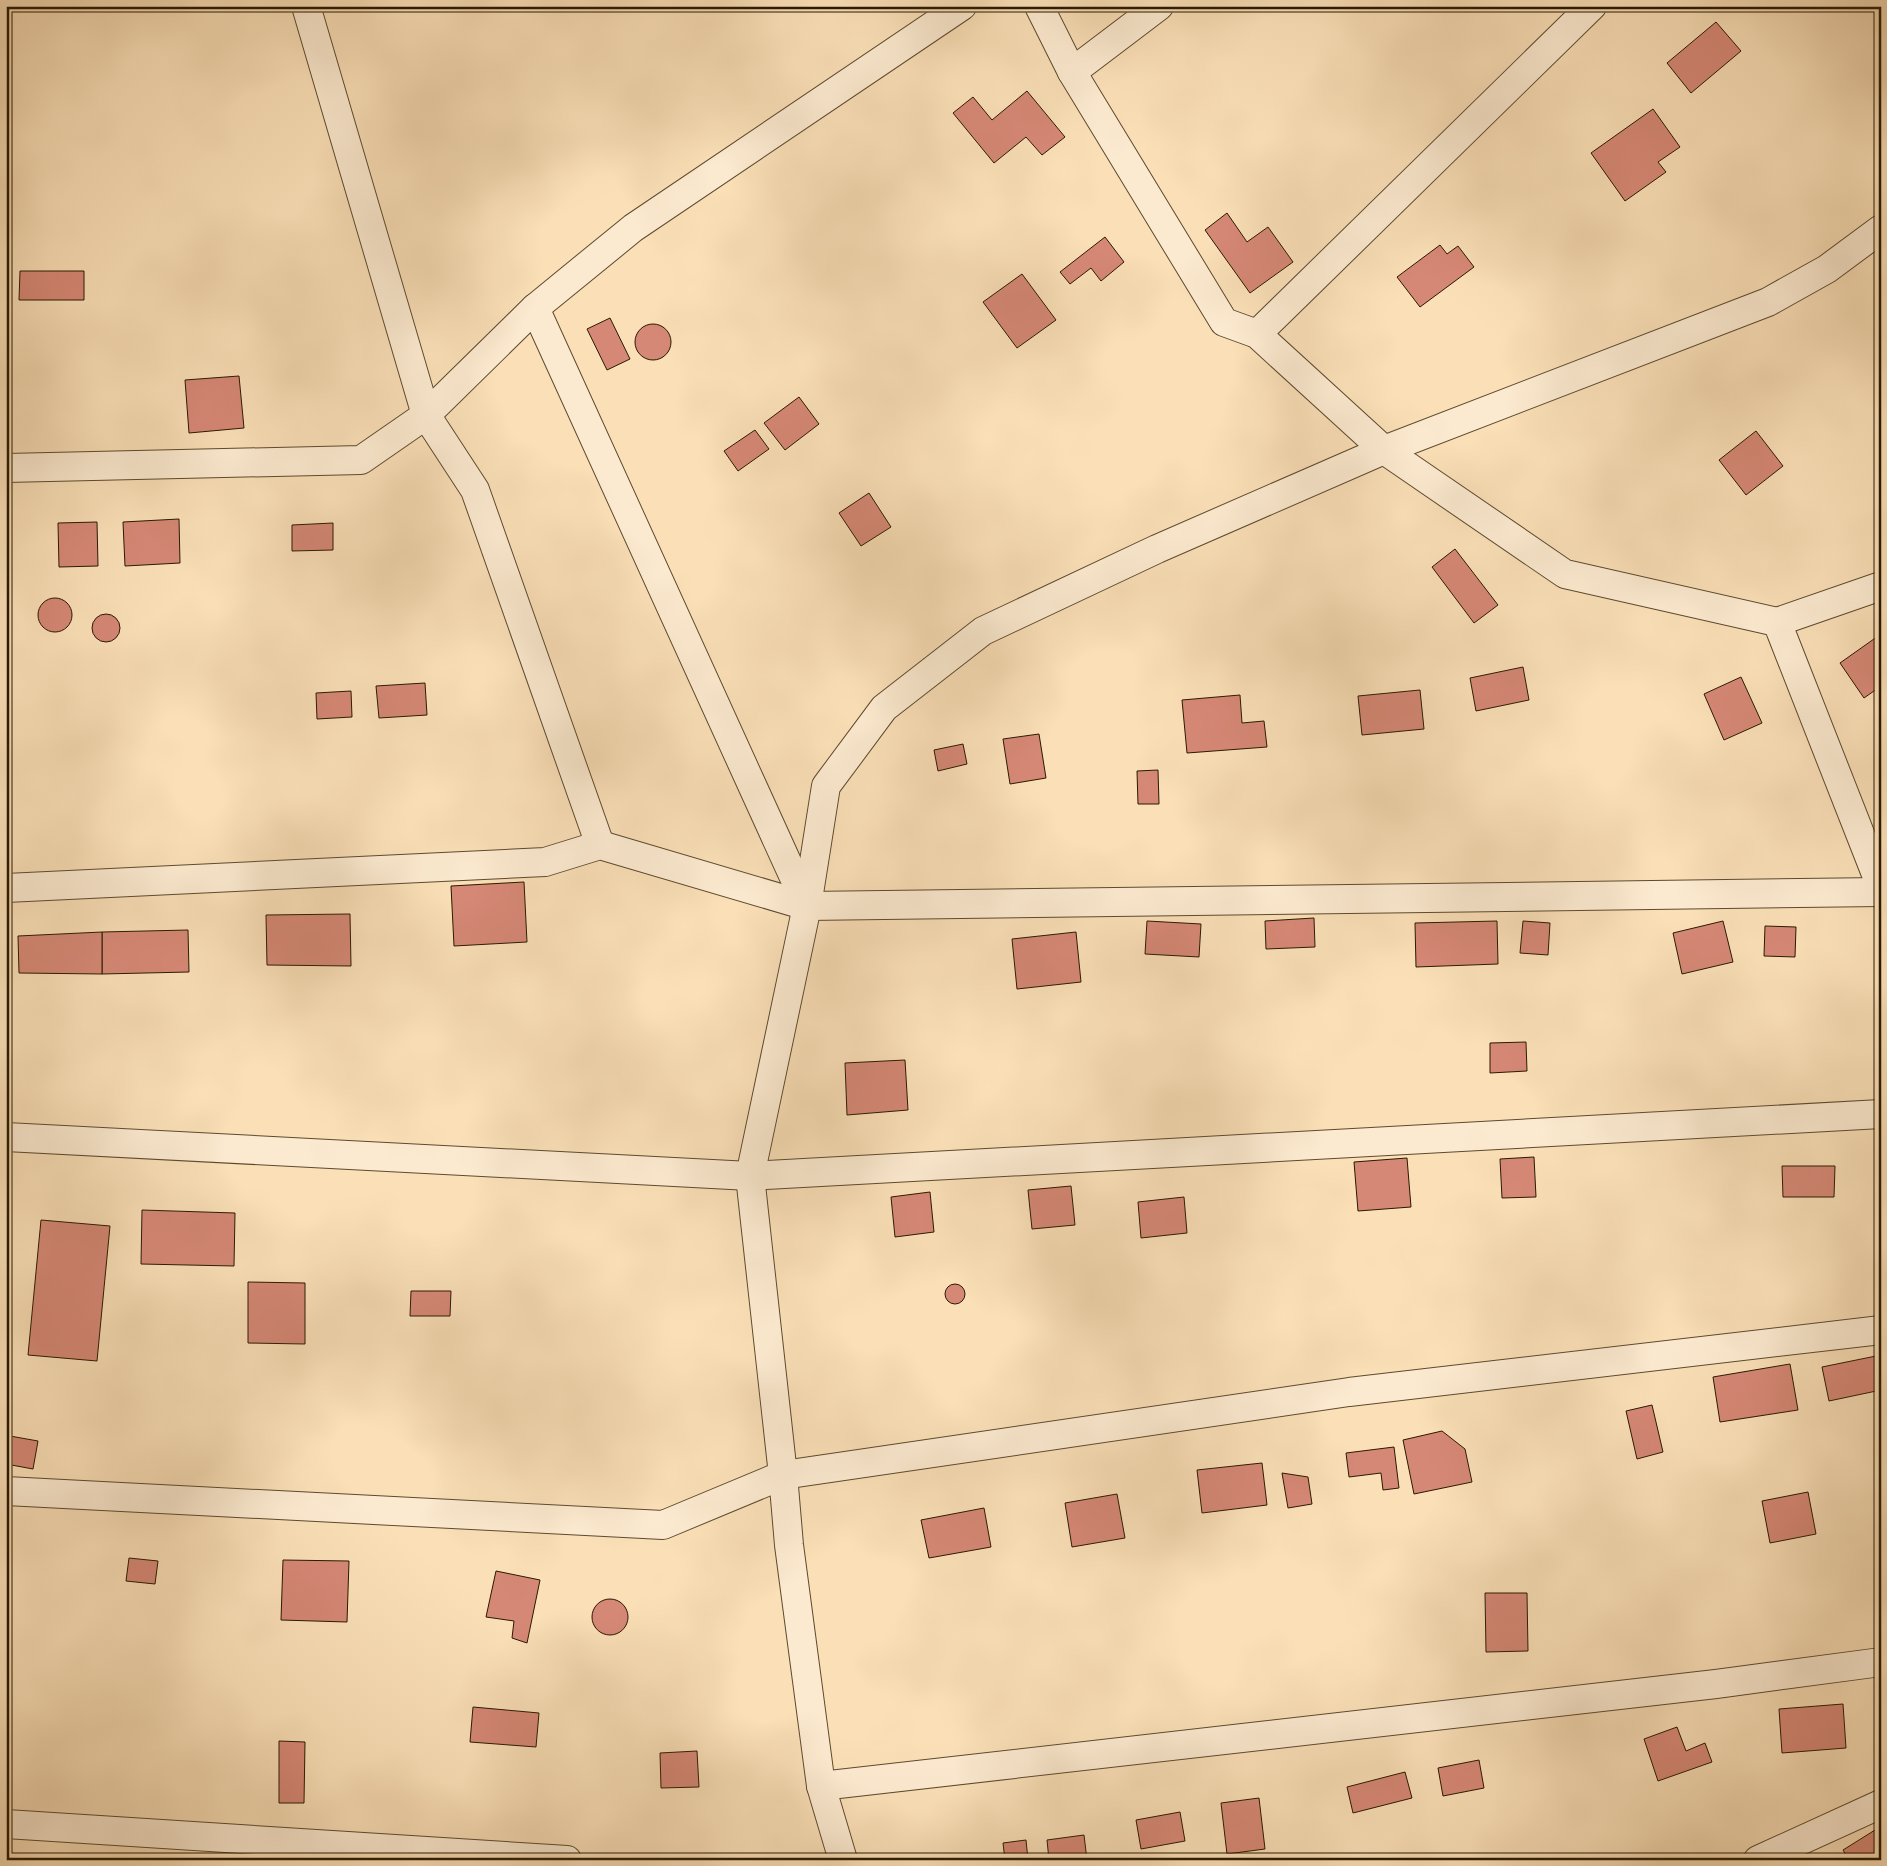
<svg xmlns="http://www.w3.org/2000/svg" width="1887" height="1866" viewBox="0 0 1887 1866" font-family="'IM FELL Double Pica',serif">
<rect width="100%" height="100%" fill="#fadfb7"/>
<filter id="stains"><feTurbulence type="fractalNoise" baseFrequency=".004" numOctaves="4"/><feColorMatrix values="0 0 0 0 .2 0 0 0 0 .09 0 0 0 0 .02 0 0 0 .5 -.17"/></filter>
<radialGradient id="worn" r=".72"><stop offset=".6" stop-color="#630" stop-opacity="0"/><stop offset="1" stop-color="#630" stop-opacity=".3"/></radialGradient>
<g fill="#d68876" stroke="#291901">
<path d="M 1716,22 L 1741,51 L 1691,93 L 1667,63 Z"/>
<path d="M 1027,91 L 1065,137 L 1042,155 L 1026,137 L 994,163 L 953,113 L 973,97 L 992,120 Z"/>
<path d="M 1653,109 L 1680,147 L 1658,162 L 1666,172 L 1625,201 L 1591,153 Z"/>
<path d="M 1227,213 L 1247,242 L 1268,227 L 1293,262 L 1250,293 L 1205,230 Z"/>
<path d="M 1105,237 L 1124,262 L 1101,281 L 1091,268 L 1070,284 L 1060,272 Z"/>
<path d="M 1440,245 L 1447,254 L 1458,246 L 1474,267 L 1420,307 L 1397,277 Z"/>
<path d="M 20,271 L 84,271 L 84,300 L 19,300 Z"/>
<path d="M 1022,274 L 1056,320 L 1017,348 L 983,302 Z"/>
<path d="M 610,318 L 630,359 L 607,370 L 587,329 Z"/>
<circle cx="653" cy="342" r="18"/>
<path d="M 239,376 L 244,428 L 189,433 L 185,380 Z"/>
<path d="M 799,397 L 819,424 L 785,450 L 764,423 Z"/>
<path d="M 755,430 L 769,449 L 738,471 L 724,451 Z"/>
<path d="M 1756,431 L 1783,466 L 1746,495 L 1719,460 Z"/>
<path d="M 869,493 L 891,527 L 861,546 L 839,513 Z"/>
<path d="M 179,519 L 180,563 L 125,566 L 123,522 Z"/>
<path d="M 97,522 L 98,566 L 59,567 L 58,523 Z"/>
<path d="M 333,523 L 333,550 L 292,551 L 292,525 Z"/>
<path d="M 1455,549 L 1498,605 L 1474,623 L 1432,567 Z"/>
<circle cx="55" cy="615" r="17"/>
<circle cx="106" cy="628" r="14"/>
<path d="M 1881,634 L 1881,686 L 1864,698 L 1840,663 Z"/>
<path d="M 1523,667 L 1529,700 L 1476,711 L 1470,678 Z"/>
<path d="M 1741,677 L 1762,723 L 1724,740 L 1704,694 Z"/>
<path d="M 425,683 L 427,715 L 379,718 L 376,686 Z"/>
<path d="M 1420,690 L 1424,729 L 1362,735 L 1358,696 Z"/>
<path d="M 351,691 L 352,717 L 317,719 L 316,693 Z"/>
<path d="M 1240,695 L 1242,723 L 1264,721 L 1267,747 L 1187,753 L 1182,700 Z"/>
<path d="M 1039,734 L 1046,778 L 1010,784 L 1003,739 Z"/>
<path d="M 963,744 L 967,764 L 938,771 L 934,750 Z"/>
<path d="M 1158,770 L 1159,804 L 1138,804 L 1137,771 Z"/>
<path d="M 524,882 L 527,942 L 454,946 L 451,886 Z"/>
<path d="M 350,914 L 351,966 L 267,965 L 266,915 Z"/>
<path d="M 1314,918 L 1315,947 L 1266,949 L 1265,921 Z"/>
<path d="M 1147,921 L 1201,924 L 1199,957 L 1145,954 Z"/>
<path d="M 1497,921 L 1498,964 L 1416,967 L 1415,923 Z"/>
<path d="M 1523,921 L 1550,923 L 1548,955 L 1520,953 Z"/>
<path d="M 1723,921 L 1733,962 L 1682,974 L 1673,933 Z"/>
<path d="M 1765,926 L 1796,927 L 1795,957 L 1764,956 Z"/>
<path d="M 188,930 L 189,972 L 102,974 L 102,932 Z"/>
<path d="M 102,932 L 102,974 L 19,973 L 18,936 Z"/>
<path d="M 1076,932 L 1081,982 L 1017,989 L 1012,939 Z"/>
<path d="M 1526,1042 L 1527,1071 L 1490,1073 L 1490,1043 Z"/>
<path d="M 905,1060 L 908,1110 L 847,1115 L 845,1063 Z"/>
<path d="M 1534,1157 L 1536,1197 L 1502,1198 L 1500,1159 Z"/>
<path d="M 1407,1158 L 1411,1207 L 1358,1211 L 1354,1162 Z"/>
<path d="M 1782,1166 L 1835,1166 L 1834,1197 L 1783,1197 Z"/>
<path d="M 1071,1186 L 1075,1225 L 1032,1229 L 1028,1190 Z"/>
<path d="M 930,1192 L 934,1232 L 895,1237 L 891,1197 Z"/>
<path d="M 1184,1197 L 1187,1233 L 1141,1238 L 1138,1202 Z"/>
<path d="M 142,1210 L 235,1213 L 234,1266 L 141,1264 Z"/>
<path d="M 41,1220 L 110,1226 L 97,1361 L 28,1355 Z"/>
<path d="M 248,1282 L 305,1283 L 305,1344 L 248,1343 Z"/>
<circle cx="955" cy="1294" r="10"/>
<path d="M 411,1291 L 451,1291 L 450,1316 L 410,1316 Z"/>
<path d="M 1881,1355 L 1881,1390 L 1829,1401 L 1822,1367 Z"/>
<path d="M 1790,1364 L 1798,1410 L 1720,1422 L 1713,1377 Z"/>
<path d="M 1652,1405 L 1663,1452 L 1637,1459 L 1626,1411 Z"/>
<path d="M 1442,1431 L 1465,1449 L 1472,1482 L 1414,1494 L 1403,1440 Z"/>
<path d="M 10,1436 L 38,1441 L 33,1469 L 6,1464 Z"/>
<path d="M 1394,1447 L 1399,1488 L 1383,1490 L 1381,1473 L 1349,1477 L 1346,1453 Z"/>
<path d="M 1262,1463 L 1267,1505 L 1202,1513 L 1197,1470 Z"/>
<path d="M 1282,1473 L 1308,1477 L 1312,1504 L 1288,1508 Z"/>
<path d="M 1808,1492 L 1816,1534 L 1770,1543 L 1762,1501 Z"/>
<path d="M 1117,1494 L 1125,1538 L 1072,1547 L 1065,1503 Z"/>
<path d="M 984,1508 L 991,1547 L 929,1558 L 921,1520 Z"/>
<path d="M 129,1558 L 158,1561 L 155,1584 L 126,1581 Z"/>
<path d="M 283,1560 L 349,1561 L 347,1622 L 281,1620 Z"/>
<path d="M 496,1571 L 540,1580 L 527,1643 L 512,1638 L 514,1621 L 486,1617 Z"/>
<path d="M 1485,1593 L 1527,1593 L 1528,1651 L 1486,1652 Z"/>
<circle cx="610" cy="1617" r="18"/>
<path d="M 1843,1704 L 1846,1748 L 1782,1753 L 1779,1709 Z"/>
<path d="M 473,1707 L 539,1713 L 536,1747 L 470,1742 Z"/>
<path d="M 1677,1727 L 1686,1751 L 1705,1743 L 1712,1762 L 1658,1781 L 1644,1739 Z"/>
<path d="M 279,1741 L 305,1742 L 304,1803 L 279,1803 Z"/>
<path d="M 697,1751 L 699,1787 L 661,1788 L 660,1753 Z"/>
<path d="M 1479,1760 L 1484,1788 L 1443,1796 L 1438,1768 Z"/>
<path d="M 1405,1772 L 1412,1798 L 1353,1813 L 1347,1787 Z"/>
<path d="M 1259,1798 L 1265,1849 L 1227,1854 L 1221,1803 Z"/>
<path d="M 1180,1812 L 1185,1841 L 1141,1849 L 1136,1820 Z"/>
<path d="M 1875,1830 L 1881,1837 L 1881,1860 L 1849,1860 L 1843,1850 Z"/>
<path d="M 1084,1835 L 1087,1860 L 1049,1860 L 1047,1840 Z"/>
<path d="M 1026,1840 L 1028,1860 L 1005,1860 L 1003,1843 Z"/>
</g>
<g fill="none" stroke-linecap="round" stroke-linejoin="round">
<defs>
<g id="minor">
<path d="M 306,6 L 426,415 L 475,490 L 600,845"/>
<path d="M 1039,6 L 1072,72 L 1224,322 L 1257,334 L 1384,450 L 1565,574 L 1777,622 L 1881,887"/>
<path d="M 1072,72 L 1159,6"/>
<path d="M 535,308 L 807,906"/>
<path d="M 1257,334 L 1592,6"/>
<path d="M 6,468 L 361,460 L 426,415 L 535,308 L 633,228 L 962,6"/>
<path d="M 1777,622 L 1881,586"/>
<path d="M 6,888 L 545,862 L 600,845 L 807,906 L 1881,892"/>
<path d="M 6,1137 L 750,1176 L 1881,1114"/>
<path d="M 6,1491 L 663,1525 L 783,1475 L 1349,1392 L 1881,1330"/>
<path d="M 821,1786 L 1716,1684 L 1881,1662"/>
<path d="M 6,1824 L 567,1860"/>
<path d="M 1758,1860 L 1881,1804"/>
</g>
<path id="tertiary" d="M 843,1860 L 821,1786 L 789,1545 L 783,1475 L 750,1176 L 807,906 L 826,786 L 884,708 L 983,631 L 1157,549 L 1384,450 L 1768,302 L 1827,269 L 1881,229"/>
</defs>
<use href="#minor" stroke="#5d4a2e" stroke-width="30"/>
<use href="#tertiary" stroke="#5d4a2e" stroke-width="30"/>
<use href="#minor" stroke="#fcead0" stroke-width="28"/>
<use href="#tertiary" stroke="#fcead0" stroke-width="28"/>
</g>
<rect width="1887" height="1866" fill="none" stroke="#fadfb7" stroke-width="25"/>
<rect x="8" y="8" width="1872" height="1851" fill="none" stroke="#291901" stroke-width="2.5"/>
<rect x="12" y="12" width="1862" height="1841" fill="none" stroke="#291901"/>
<rect width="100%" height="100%" filter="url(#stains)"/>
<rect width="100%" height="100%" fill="url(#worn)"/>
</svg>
